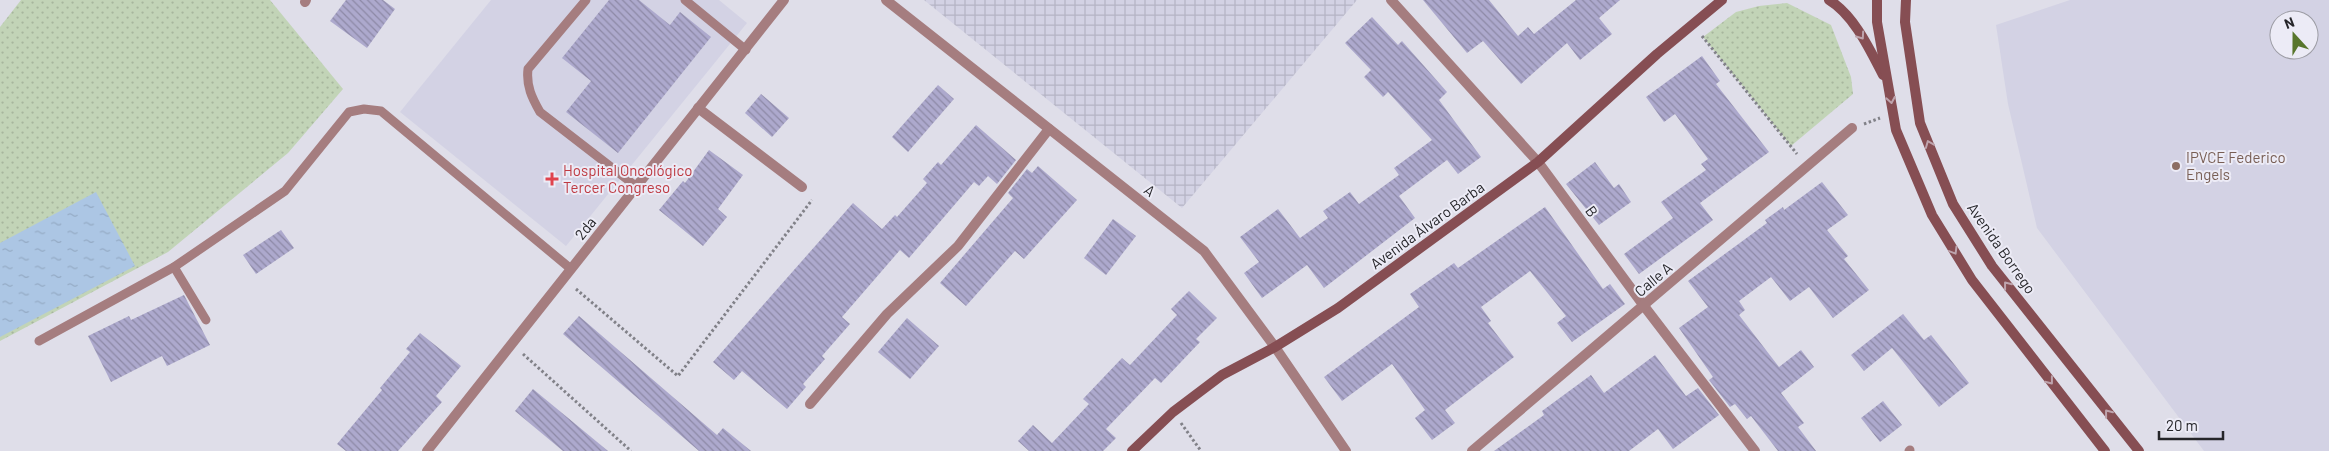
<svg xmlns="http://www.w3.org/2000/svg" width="2329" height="451" viewBox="0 0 2329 451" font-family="Barlow,sans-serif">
<defs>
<pattern id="industrial-grid" width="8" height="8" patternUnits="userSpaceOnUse" patternTransform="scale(1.25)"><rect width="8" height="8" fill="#d3d2e4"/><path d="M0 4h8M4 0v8" fill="none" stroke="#b5b4c4"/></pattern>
<pattern id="green-dots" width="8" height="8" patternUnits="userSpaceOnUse" patternTransform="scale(1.25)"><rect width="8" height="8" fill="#c2d4b7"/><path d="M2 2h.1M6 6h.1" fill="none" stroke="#a7b69d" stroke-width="1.8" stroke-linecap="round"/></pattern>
<pattern id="water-ripples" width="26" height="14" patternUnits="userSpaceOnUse" patternTransform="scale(1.25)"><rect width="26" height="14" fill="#acc6e4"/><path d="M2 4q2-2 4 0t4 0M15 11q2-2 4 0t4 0" fill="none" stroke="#94aac4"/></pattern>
<pattern id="building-back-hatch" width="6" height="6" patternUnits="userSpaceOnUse" patternTransform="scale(1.25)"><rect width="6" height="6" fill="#ada9cd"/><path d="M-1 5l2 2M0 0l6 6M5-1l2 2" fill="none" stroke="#8d89a6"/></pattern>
</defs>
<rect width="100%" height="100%" fill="#dfdee9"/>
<g fill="#d3d2e4" fill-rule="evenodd">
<path d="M 491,0 L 719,0 L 747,23 L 566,246 L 400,112 Z"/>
<path d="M 2070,0 L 2329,0 L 2329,451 L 2204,451 L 2037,228 L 2008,104 L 1996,25 ZM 2279,20 L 2309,20 L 2309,50 L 2279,50 Z"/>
</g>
<path fill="url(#industrial-grid)" d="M 924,0 L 1357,0 L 1182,208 Z"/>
<g fill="url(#green-dots)">
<path d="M 21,0 L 270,0 L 343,89 L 288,153 L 168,252 L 0,341 L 0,27 Z"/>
<path d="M 1787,3 L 1831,25 L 1851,77 L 1853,94 L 1791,146 L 1703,37 L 1736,12 L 1759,6 Z"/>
</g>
<path fill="url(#water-ripples)" d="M 96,192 L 135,266 L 0,337 L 0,243 Z"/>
<g fill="url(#building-back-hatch)">
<path d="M 346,0 L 383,0 L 395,9 L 367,48 L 330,21 Z"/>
<path d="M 609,0 L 639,0 L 670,25 L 680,12 L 711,37 L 618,153 L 566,112 L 591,81 L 562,58 Z"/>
<path d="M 1423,0 L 1489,0 L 1518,36 L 1528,27 L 1534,34 L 1576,0 L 1620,0 L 1599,18 L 1612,34 L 1580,60 L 1567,43 L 1521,84 L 1483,41 L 1467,53 Z"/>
<path d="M 1372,17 L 1398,45 L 1402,41 L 1447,92 L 1439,100 L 1481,157 L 1458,174 L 1447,160 L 1399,196 L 1415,218 L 1324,288 L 1307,265 L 1262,298 L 1244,273 L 1259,262 L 1240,237 L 1278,209 L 1300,238 L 1328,218 L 1323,211 L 1350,192 L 1359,204 L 1399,175 L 1394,168 L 1432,140 L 1388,92 L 1383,97 L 1364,77 L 1371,70 L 1345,43 Z"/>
<path d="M 1702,56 L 1720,81 L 1716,84 L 1769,152 L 1700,203 L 1713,220 L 1639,274 L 1624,254 L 1673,218 L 1661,202 L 1706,170 L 1701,164 L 1708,159 L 1675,114 L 1664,122 L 1646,97 Z"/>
<path d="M 938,85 L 954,99 L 908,152 L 892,137 Z"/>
<path d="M 761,94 L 789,118 L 772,137 L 745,113 Z"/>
<path d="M 976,125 L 1016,160 L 997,184 L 988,176 L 979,186 L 974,182 L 909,258 L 900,250 L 842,317 L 850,324 L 822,356 L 825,359 L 803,384 L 806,387 L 787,409 L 742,371 L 734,380 L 713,362 L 853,203 L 882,229 L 895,215 L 897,217 L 927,183 L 923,179 L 938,162 L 941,165 Z"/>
<path d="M 709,150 L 743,175 L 718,209 L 727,217 L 703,246 L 659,210 L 683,181 L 685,183 Z"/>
<path d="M 1595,162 L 1614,188 L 1619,184 L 1631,202 L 1599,225 L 1566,184 Z"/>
<path d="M 1038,166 L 1077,200 L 1024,259 L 1015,251 L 966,306 L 940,283 L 1013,198 L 1008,193 L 1027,169 L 1032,173 Z"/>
<path d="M 1822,182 L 1848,215 L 1827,230 L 1848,256 L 1844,259 L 1869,290 L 1833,318 L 1809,287 L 1790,301 L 1771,277 L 1739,301 L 1745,310 L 1739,315 L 1779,367 L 1801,350 L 1814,367 L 1781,393 L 1804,423 L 1798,427 L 1816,451 L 1778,451 L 1751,416 L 1747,419 L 1735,404 L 1730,407 L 1709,380 L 1713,377 L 1679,328 L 1708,307 L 1688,281 L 1767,223 L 1765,220 L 1783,207 L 1784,210 Z"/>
<path d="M 1545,207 L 1603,289 L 1610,284 L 1625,304 L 1572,342 L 1557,323 L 1566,316 L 1530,271 L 1481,307 L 1491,321 L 1488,323 L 1514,357 L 1445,410 L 1455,423 L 1432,440 L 1415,418 L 1425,410 L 1392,364 L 1342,401 L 1324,377 L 1419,307 L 1410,294 L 1454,263 L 1458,268 Z"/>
<path d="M 1113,219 L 1136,236 L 1106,275 L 1084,258 Z"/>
<path d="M 281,230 L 294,248 L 256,274 L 243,255 Z"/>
<path d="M 1189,291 L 1217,318 L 1196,339 L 1200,342 L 1161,383 L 1155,378 L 1106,429 L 1116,438 L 1103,451 L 1029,451 L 1018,441 L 1033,425 L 1052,443 L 1089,404 L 1083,399 L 1122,358 L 1130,365 L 1177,315 L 1171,309 Z"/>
<path d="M 184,295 L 210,345 L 167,366 L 162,356 L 111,382 L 88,336 L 129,316 L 131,320 Z"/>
<path d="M 1903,314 L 1924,340 L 1931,335 L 1969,383 L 1939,407 L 1892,348 L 1864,371 L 1851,355 Z"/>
<path d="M 579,316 L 717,435 L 723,428 L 751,451 L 699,451 L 563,334 Z"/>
<path d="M 907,318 L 939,346 L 910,379 L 878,352 Z"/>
<path d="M 420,333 L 461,366 L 436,396 L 442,402 L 398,451 L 346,451 L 337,444 L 382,390 L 380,388 L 410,352 L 406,349 Z"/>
<path d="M 1655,355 L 1686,396 L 1698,388 L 1719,415 L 1673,449 L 1658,429 L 1629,451 L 1494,451 L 1544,415 L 1542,411 L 1591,375 L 1604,393 Z"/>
<path d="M 533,389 L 608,451 L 563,451 L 515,411 Z"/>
<path d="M 1883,401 L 1902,425 L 1880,442 L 1861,418 Z"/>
</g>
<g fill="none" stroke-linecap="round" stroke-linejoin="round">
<g stroke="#818188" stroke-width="3" stroke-dasharray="2.5 2.5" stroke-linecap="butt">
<path d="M 1702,36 L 1797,154"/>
<path d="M 1864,124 L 1880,118"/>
<path d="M 576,289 L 678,376 L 812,200"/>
<path d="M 523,354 L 631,451"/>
<path d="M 1181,423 L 1201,451"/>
</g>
<g stroke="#a57d7f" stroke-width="9">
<path d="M 586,0 L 528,69 C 526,86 532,98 540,112 L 637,187"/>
<path d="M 685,0 L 746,50"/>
<path d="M 174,267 L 206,320"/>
<path d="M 39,341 L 174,267 L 285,191 L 349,112 L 364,109 L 381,111 L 571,269"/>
<path d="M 1909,451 L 1910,450"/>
</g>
<g stroke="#a57d7f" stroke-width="10">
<path d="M 886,0 L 1204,251 L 1275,347 L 1346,451"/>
<path d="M 1391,0 L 1538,162 L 1644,306 L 1755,451"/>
<path d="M 305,2 L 306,0"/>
<path d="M 698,108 L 802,187"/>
<path d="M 810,404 L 887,314 L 958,246 L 1049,129"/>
<path d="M 427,451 L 784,0"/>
<path d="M 1472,451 L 1852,128"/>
</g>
<g stroke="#864e53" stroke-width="10">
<path d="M 1829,0 C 1854,15 1870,50 1883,75"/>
<path d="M 1877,0 L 1877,22 L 1896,130 L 1932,215 L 1972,280 L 2105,451"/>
<path d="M 1906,0 L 1905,22 L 1920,123 L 1953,204 L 1992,266 L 2139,451"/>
<path d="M 1132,451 L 1173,412 L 1222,375 L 1275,347 L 1338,308 L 1538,162 L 1657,54 L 1722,0"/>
</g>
</g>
<defs><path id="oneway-chevron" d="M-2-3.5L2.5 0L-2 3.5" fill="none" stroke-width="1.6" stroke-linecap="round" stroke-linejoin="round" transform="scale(1.25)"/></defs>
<g stroke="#bea4ad">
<use href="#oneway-chevron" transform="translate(1861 36) rotate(55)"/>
<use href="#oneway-chevron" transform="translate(1891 100) rotate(80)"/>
<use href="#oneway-chevron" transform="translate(1929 144) rotate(-112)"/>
<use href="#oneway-chevron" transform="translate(1954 251) rotate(59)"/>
<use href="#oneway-chevron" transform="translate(2007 285) rotate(-128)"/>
<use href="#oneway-chevron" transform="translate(2050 381) rotate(52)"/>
<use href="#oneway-chevron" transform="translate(2108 413) rotate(-128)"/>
</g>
<circle fill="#8d6e63" stroke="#ecebf6" stroke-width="2" cx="2176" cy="166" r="5"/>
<path fill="#e0444e" stroke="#ecebf6" stroke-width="2" d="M549.5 171.5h5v5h5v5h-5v5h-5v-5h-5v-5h5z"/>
<g text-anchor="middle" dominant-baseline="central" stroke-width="4" stroke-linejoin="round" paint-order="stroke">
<g font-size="15" fill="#785e54" stroke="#ecebf6" text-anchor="start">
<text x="2186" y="157">IPVCE Federico<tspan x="2186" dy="17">Engels</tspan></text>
</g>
<g font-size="15" fill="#be3a42" stroke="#ecebf6" text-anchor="start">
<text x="563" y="170">Hospital Oncológico<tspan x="563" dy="17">Tercer Congreso</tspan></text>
</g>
<g font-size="15" fill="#252529" stroke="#ecebf6">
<text transform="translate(1150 190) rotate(38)">A</text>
<text transform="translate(1592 211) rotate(54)">B</text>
<text transform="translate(1427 225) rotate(-36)">Avenida Álvaro Barba</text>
<text transform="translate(585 228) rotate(-51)">2da</text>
<text transform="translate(2002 248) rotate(55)">Avenida Borrego</text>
<text transform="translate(1653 279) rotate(-40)">Calle A</text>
</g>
</g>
<g transform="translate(2294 35) rotate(339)"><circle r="24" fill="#ecebf6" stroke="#9c9ca4"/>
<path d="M0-4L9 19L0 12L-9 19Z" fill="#58762c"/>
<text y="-8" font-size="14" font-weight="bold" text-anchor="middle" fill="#252529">N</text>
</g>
<path d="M2159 431v8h64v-8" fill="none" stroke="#252529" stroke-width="2.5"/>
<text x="2166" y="431" font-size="15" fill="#252529" stroke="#ecebf6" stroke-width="4" paint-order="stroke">20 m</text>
</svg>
